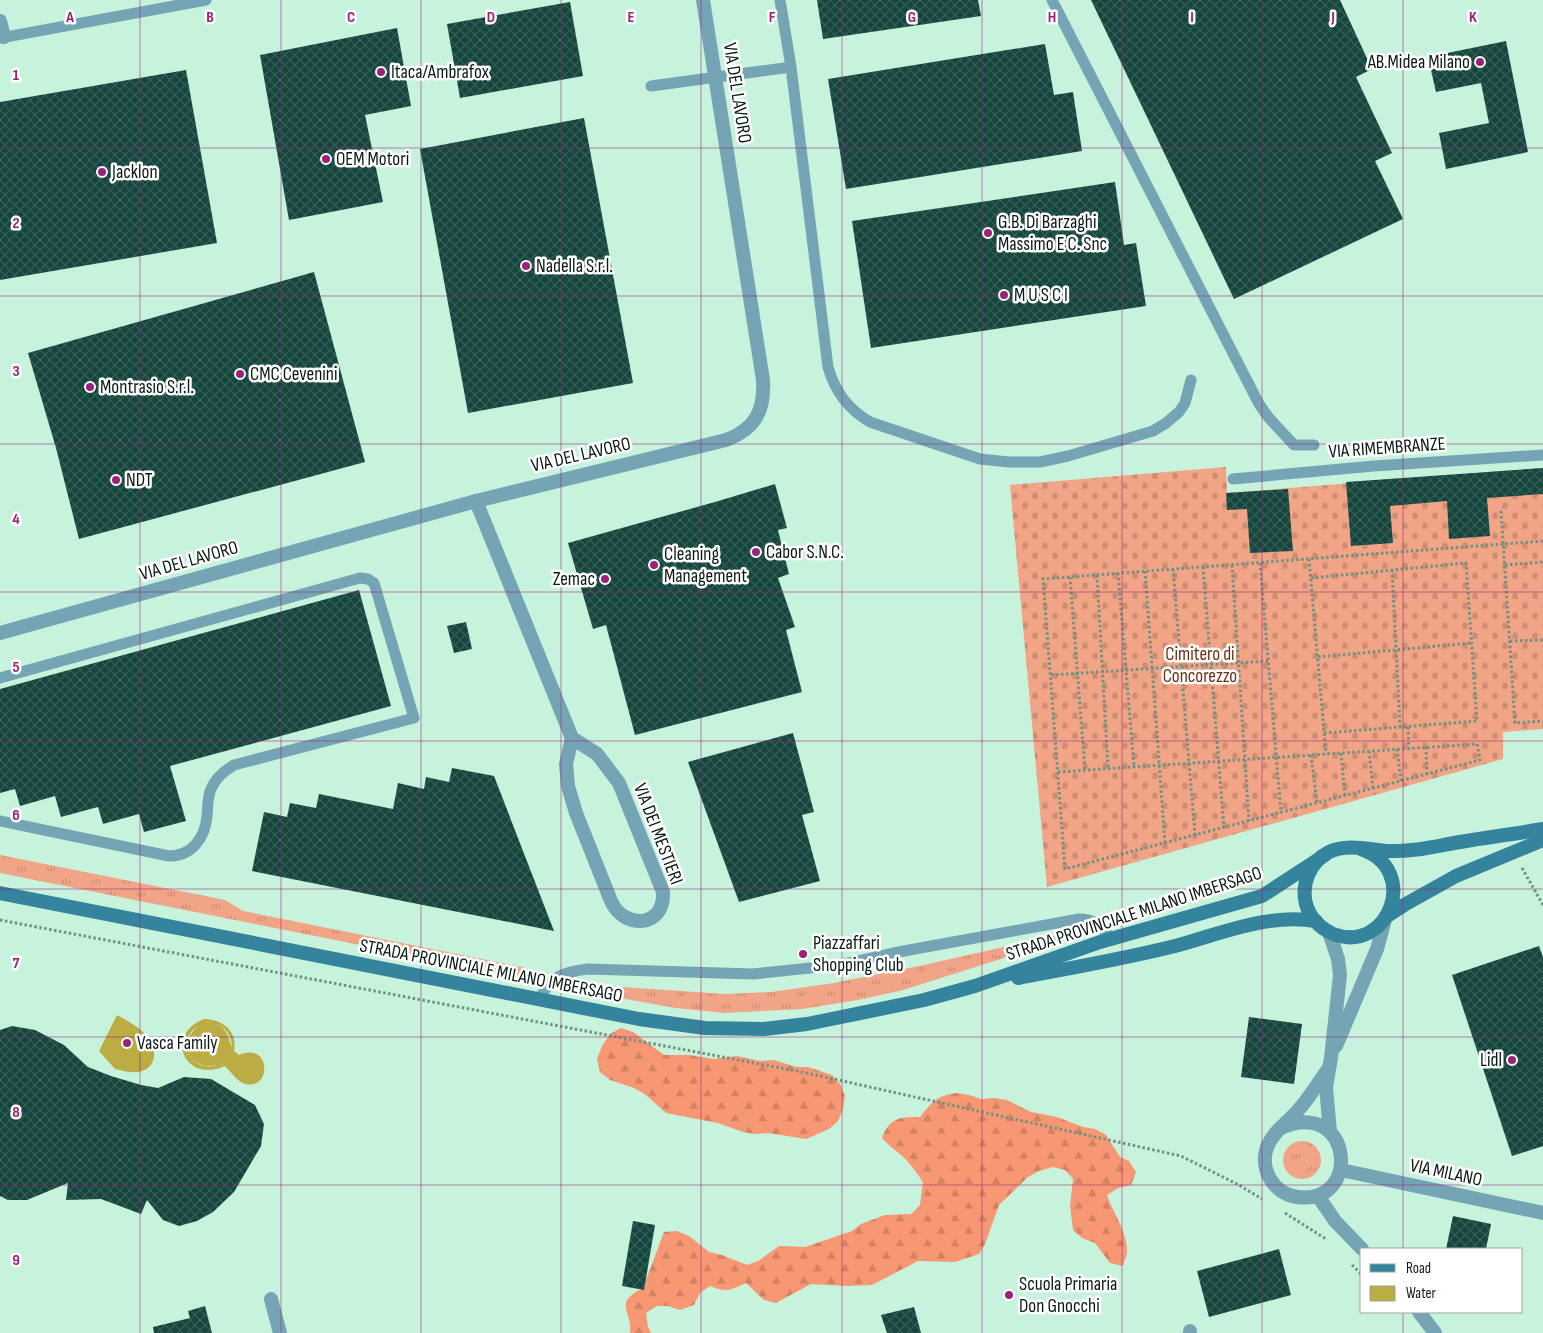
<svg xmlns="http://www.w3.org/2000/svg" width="1543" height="1333" viewBox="0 0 1543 1333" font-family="'Sofia Sans Condensed',sans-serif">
<defs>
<pattern id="grass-tufts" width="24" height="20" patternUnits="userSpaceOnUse" patternTransform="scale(1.25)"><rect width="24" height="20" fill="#f1a486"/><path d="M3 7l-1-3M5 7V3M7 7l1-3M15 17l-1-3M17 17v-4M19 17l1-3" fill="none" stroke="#cd8d73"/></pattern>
<pattern id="forest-firs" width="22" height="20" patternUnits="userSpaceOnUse" patternTransform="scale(1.25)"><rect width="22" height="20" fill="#f79773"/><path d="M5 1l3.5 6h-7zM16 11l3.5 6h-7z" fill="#d28262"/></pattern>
<pattern id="cemetery-stones" width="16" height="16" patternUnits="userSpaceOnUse" patternTransform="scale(1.25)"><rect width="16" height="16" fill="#f1a486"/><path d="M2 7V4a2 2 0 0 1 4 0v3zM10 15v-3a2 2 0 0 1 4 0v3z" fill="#cd8d73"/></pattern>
<pattern id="building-cross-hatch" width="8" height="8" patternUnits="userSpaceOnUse" patternTransform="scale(1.25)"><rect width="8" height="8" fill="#14463e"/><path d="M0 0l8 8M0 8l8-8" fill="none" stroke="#345d56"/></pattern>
</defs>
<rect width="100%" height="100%" fill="#c7f2db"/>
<g fill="url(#grass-tufts)">
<path d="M 0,855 L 225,900 L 243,911 L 526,968 L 531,972 L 515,976 L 0,873 Z"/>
<path d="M 1075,931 L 1083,933 L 903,990 L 858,1000 L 802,1009 L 724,1013 L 676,1008 L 575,990 L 578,984 L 725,994 L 771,992 L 834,983 L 924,965 Z"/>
<circle cx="1302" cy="1160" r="19"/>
</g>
<g fill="url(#forest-firs)">
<path d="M 621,1028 L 633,1032 L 664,1055 L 689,1055 L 714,1059 L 737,1056 L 760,1061 L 774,1060 L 796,1067 L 808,1067 L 832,1075 L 840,1084 L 845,1096 L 843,1109 L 838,1121 L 829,1129 L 806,1139 L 768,1133 L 755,1134 L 743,1132 L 718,1123 L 666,1113 L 646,1095 L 634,1088 L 610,1080 L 600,1072 L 597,1059 L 602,1046 L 610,1034 Z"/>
<path d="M 957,1093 L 969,1095 L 981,1099 L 994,1098 L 1007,1100 L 1031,1112 L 1057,1117 L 1083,1127 L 1095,1129 L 1106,1135 L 1120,1157 L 1129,1161 L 1136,1172 L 1131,1185 L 1118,1188 L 1107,1195 C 1113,1213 1127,1231 1127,1251 C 1127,1256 1124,1261 1123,1266 L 1110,1263 L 1095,1243 L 1082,1238 L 1073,1230 L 1070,1206 L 1073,1179 L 1065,1170 L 1053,1167 L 1039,1171 L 1028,1177 L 999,1205 L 985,1244 L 979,1254 L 955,1262 L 918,1261 L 872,1285 L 847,1286 L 811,1284 L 776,1303 L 764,1300 L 746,1283 C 730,1290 727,1293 710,1286 L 700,1293 L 694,1305 L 680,1310 L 668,1306 L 657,1306 L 646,1313 L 648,1327 L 651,1333 L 630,1333 C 633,1311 612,1303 643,1288 L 664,1232 L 677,1231 L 689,1236 L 709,1252 L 722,1255 L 747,1265 L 758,1261 L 779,1246 L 805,1247 L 852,1231 L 861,1224 L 885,1215 L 911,1214 L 920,1205 L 923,1182 C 916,1172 909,1162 900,1154 C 893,1148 888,1145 882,1138 C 890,1117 900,1117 920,1117 C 932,1102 936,1096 957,1093 Z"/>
</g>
<path fill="url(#cemetery-stones)" d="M 1226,467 L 1227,493 L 1543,468 L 1543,729 L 1503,732 L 1503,759 L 1047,887 L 1010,485 Z"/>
<g fill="#bbac43" fill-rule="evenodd">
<path d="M 117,1015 C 127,1021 138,1026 146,1035 C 156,1046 159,1065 142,1071 C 134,1074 123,1071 115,1069 L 99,1051 Z"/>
<path d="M 204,1019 C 222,1019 238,1031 234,1051 L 239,1055 C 271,1041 272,1090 246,1084 C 237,1082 231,1072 225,1066 C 184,1084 164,1034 204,1019 ZM 208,1022 C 223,1023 231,1032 232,1047 C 229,1042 229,1033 222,1027 C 197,1007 170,1055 202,1065 C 207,1067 213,1065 217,1065 C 186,1075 173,1030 208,1022 Z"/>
</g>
<g fill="url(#building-cross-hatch)">
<path d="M 817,0 L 978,0 L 981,16 L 823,39 Z"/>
<path d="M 1091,0 L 1340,0 L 1372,69 L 1356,77 L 1392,153 L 1375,161 L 1403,219 L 1234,299 Z"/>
<path d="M 570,2 L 583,76 L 460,98 L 447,24 Z"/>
<path d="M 397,28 L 411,106 L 365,115 L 383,202 L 289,220 L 260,55 Z"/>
<path d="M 1506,41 L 1528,152 L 1446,169 L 1439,133 L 1489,123 L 1481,83 L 1436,92 L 1428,57 Z"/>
<path d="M 1045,44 L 1054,95 L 1073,92 L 1082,151 L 846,189 L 828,79 Z"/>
<path d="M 186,70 L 217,243 L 0,280 L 0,102 Z"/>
<path d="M 584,118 L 633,383 L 468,413 L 420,149 Z"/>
<path d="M 1115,182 L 1124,245 L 1136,243 L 1146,306 L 871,348 L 852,221 Z"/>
<path d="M 314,272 L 365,462 L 79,539 L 56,448 L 28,353 Z"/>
<path d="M 1543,468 L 1543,494 L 1487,498 L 1490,536 L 1449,539 L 1447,501 L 1390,506 L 1393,543 L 1351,546 L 1346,482 Z"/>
<path d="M 775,484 L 787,528 L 778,530 L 789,574 L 778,578 L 795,627 L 786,630 L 802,692 L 635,735 L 606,625 L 593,629 L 568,543 L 715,502 Z"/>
<path d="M 1288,489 L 1293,551 L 1250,553 L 1247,509 L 1227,510 L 1226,493 Z"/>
<path d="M 359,590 L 391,706 L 170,766 L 186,821 L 144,832 L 139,814 L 103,824 L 98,807 L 61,817 L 55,796 L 20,806 L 15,789 L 0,793 L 0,689 Z"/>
<path d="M 466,622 L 472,649 L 454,653 L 447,626 Z"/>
<path d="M 793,733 L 814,812 L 802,815 L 820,881 L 739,902 L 688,762 Z"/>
<path d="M 452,768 L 494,776 L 554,931 L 252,871 L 264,812 L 287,817 L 290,803 L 316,808 L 319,794 L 393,809 L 398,783 L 424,789 L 426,777 L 449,782 Z"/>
<path d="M 1539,946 L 1543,957 L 1543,1146 L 1512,1156 L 1452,975 Z"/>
<path d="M 1249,1017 L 1302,1024 L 1294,1084 L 1241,1077 Z"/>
<path d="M 12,1026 L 35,1030 L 64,1045 L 88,1067 L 111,1076 L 141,1085 L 158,1088 L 184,1077 L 211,1079 L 255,1105 L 264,1124 L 261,1146 L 234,1192 L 213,1212 L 197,1221 L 179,1226 L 163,1220 L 147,1200 L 141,1214 L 101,1199 L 66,1200 L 68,1183 L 27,1200 L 8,1200 L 0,1196 L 0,1030 Z"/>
<path d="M 1453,1216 L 1491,1224 L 1486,1249 L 1446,1249 Z"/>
<path d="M 633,1221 L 655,1225 L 644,1290 L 622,1286 Z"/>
<path d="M 1279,1249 L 1291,1295 L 1209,1317 L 1197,1271 Z"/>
<path d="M 205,1306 L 212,1333 L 154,1333 L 153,1327 L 190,1318 L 188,1311 Z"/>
<path d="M 914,1307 L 921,1333 L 887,1333 L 881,1315 Z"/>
</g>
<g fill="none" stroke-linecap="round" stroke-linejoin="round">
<g stroke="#739181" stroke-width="3" stroke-dasharray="2.5 2.5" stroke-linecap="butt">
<path d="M 1501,511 L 1515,723 L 1543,721"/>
<path d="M 1309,559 L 1326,754"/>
<path d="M 1260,563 L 1281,813"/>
<path d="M 1232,565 L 1249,821"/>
<path d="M 1505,565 L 1543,562"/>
<path d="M 1203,567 L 1224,828"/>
<path d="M 1173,569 L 1195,835"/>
<path d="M 1392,570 L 1400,727"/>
<path d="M 1145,571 L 1165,843"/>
<path d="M 1118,573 L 1134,767"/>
<path d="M 1097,575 L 1108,768"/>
<path d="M 1070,577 L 1085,770"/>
<path d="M 1311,578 L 1466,563 L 1477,721 L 1324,733"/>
<path d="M 1510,641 L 1543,640"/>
<path d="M 1318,657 L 1471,643"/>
<path d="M 1051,675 L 1268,661"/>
<path d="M 1408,727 L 1409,748"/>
<path d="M 1426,747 L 1427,774"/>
<path d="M 1397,749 L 1401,781"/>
<path d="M 1369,751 L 1373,788"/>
<path d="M 1341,753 L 1345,796"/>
<path d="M 1311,755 L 1317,803"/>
<path d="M 1058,772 L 1477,744 L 1480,760 L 1065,869 L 1043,579 L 1543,541"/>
<path d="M 1522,868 L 1543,905"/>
<path d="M 0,920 L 802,1072 L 1181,1156 L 1239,1185 L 1262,1199"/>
<path d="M 1285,1213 L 1326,1239"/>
<path d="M 1352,1265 L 1362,1275"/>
</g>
<g stroke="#75a5b5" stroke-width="11">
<path d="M 780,0 L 791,67 L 828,367 C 835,392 848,409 870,422 L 980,459 L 1009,462 L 1040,462 L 1068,456 L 1153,431 L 1166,423 L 1179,412 L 1185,403 L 1191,380"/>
<path d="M 1052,0 L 1259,404 L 1269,418 L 1294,445 L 1314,445"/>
<path d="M 0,38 L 206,0"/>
<path d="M 651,86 L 791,67"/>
<path d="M 1233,479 L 1374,466 L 1543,455"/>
<path d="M 0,678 L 360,578 L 368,579 L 374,583 L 414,718 L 234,765 C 224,771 215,778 211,789 C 207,798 208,808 207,816 C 205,838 192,856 169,856 L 0,821"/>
<path d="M 539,1000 C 551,976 563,972 588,969 L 753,974 L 839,965 L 893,953 L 1079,919 C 1095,919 1102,926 1110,938"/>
</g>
<g stroke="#75a5b5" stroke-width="14">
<path d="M 0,21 L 4,37"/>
<path d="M 476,501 L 572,738 L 597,754 L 619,783 L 663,892 C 665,928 624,930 611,901 L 576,813 L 568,786 L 566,764 L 572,738"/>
<path d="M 0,633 L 476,501 L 726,440 C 755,429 765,411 763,380 L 703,0"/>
<path d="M 1341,1170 L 1543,1213"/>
<path d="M 271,1299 L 280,1333"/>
<path d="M 1190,1331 L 1190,1333"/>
</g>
<g stroke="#75a5b5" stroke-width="14">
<path d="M 1329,932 L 1338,959 L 1340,975 L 1331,1058 L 1326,1087 L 1330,1132"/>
<path d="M 1336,1046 L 1377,949 L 1386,916"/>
<path d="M 1283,1127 C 1353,1099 1362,1206 1297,1197 C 1273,1194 1258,1167 1268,1145 C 1274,1130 1290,1121 1300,1108 C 1311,1096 1319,1081 1329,1068"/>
<path d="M 1318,1196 L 1335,1221 L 1362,1249"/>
<path d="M 1419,1312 L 1435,1333"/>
</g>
<g stroke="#33849c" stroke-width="14">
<path d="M 1361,849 C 1421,869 1389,955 1333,934 C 1320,928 1310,918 1306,904 C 1301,884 1310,862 1329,852 C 1347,843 1370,850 1389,851 C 1413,852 1436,846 1460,842 C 1488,837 1515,834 1543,829"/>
<path d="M 0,893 L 639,1019 L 705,1028 L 764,1029 L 807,1024 L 924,1000 L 975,986 L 1100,942 L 1262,896 L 1325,855"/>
<path d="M 1387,916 L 1404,905 L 1456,876 L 1543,840"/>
<path d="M 1018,978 C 1071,968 1123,959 1175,946 C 1220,934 1268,913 1316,921"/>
</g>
</g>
<path fill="none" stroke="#9b227a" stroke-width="1" stroke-opacity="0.55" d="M 140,0 L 140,1333M 281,0 L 281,1333M 421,0 L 421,1333M 561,0 L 561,1333M 701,0 L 701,1333M 842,0 L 842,1333M 982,0 L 982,1333M 1122,0 L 1122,1333M 1262,0 L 1262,1333M 1403,0 L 1403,1249M 0,148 L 1543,148M 0,296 L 1543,296M 0,444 L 1543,444M 0,592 L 1543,592M 0,741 L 1543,741M 0,889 L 1543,889M 0,1037 L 1543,1037M 0,1185 L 1543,1185M 1403,1312 L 1403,1333"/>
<g fill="#9b227a" stroke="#fff" stroke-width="2">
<circle cx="1480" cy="62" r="5"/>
<circle cx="381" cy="72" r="5"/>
<circle cx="326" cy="159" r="5"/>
<circle cx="102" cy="172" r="5"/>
<circle cx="988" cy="233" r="5"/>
<circle cx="526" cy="266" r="5"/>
<circle cx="1004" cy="295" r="5"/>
<circle cx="240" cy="374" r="5"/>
<circle cx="90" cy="387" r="5"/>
<circle cx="116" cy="480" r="5"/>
<circle cx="756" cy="552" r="5"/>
<circle cx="654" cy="565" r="5"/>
<circle cx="605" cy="579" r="5"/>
<circle cx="803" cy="954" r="5"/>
<circle cx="127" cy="1043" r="5"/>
<circle cx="1512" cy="1060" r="5"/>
<circle cx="1009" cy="1295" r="5"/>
</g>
<g text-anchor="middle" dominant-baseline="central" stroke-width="5" stroke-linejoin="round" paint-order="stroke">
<g font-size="19" fill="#0a1a12" stroke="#fff" text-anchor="start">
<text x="1470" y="62" text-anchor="end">AB.Midea Milano</text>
<text x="391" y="72">Itaca/Ambrafox</text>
<text x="336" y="159">OEM Motori</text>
<text x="112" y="172">Jacklon</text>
<text x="998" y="222">G.B. Di Barzaghi<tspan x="998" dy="22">Massimo E C. Snc</tspan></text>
<text x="536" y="266">Nadella S.r.l.</text>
<text x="1014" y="295">M U S C I</text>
<text x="250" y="374">CMC Cevenini</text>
<text x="100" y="387">Montrasio S.r.l.</text>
<text x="126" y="480">NDT</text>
<text x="766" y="552">Cabor S.N.C.</text>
<text x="664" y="554">Cleaning<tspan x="664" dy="22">Management</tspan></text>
<text x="595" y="579" text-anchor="end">Zemac</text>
<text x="813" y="943">Piazzaffari<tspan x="813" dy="22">Shopping Club</tspan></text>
<text x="137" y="1043">Vasca Family</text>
<text x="1502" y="1060" text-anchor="end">Lidl</text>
<text x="1019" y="1284">Scuola Primaria<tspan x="1019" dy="22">Don Gnocchi</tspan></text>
</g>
<g font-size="19" fill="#0a1a12" stroke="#fff">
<text transform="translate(737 93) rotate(81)">VIA DEL LAVORO</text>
<text transform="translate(1387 448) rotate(-4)">VIA RIMEMBRANZE</text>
<text transform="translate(581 455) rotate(-13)">VIA DEL LAVORO</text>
<text transform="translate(189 561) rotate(-16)">VIA DEL LAVORO</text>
<text transform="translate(658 834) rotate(69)">VIA DEI MESTIERI</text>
<text transform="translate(1134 914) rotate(-18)">STRADA PROVINCIALE MILANO IMBERSAGO</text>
<text transform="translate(491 971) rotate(11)">STRADA PROVINCIALE MILANO IMBERSAGO</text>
<text transform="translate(1446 1173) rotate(12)">VIA MILANO</text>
</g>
<g font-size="19" fill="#6c3017" stroke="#fff">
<text x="1200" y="654">Cimitero di<tspan x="1200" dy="22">Concorezzo</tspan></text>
</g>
</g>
<g font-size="16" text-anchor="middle" font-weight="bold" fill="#9b227a" stroke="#fff" stroke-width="5" stroke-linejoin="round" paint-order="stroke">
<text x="70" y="22">A</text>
<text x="210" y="22">B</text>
<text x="351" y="22">C</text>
<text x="491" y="22">D</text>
<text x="631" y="22">E</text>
<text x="772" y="22">F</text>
<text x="912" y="22">G</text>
<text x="1052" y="22">H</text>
<text x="1192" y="22">I</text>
<text x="1333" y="22">J</text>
<text x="1473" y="22">K</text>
<text x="16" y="80">1</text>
<text x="16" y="228">2</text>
<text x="16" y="376">3</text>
<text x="16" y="524">4</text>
<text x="16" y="672">5</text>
<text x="16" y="820">6</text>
<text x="16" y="968">7</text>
<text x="16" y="1117">8</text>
<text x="16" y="1265">9</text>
</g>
<rect x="1360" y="1248" width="162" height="65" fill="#ffffff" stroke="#9da3a0"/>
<rect x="1370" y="1264" width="25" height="8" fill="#33849c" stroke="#9da3a0"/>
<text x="1406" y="1273" font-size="15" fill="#0a1a12">Road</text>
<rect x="1370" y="1286" width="25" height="15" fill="#bbac43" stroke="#9da3a0"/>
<text x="1406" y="1298" font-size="15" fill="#0a1a12">Water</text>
</svg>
